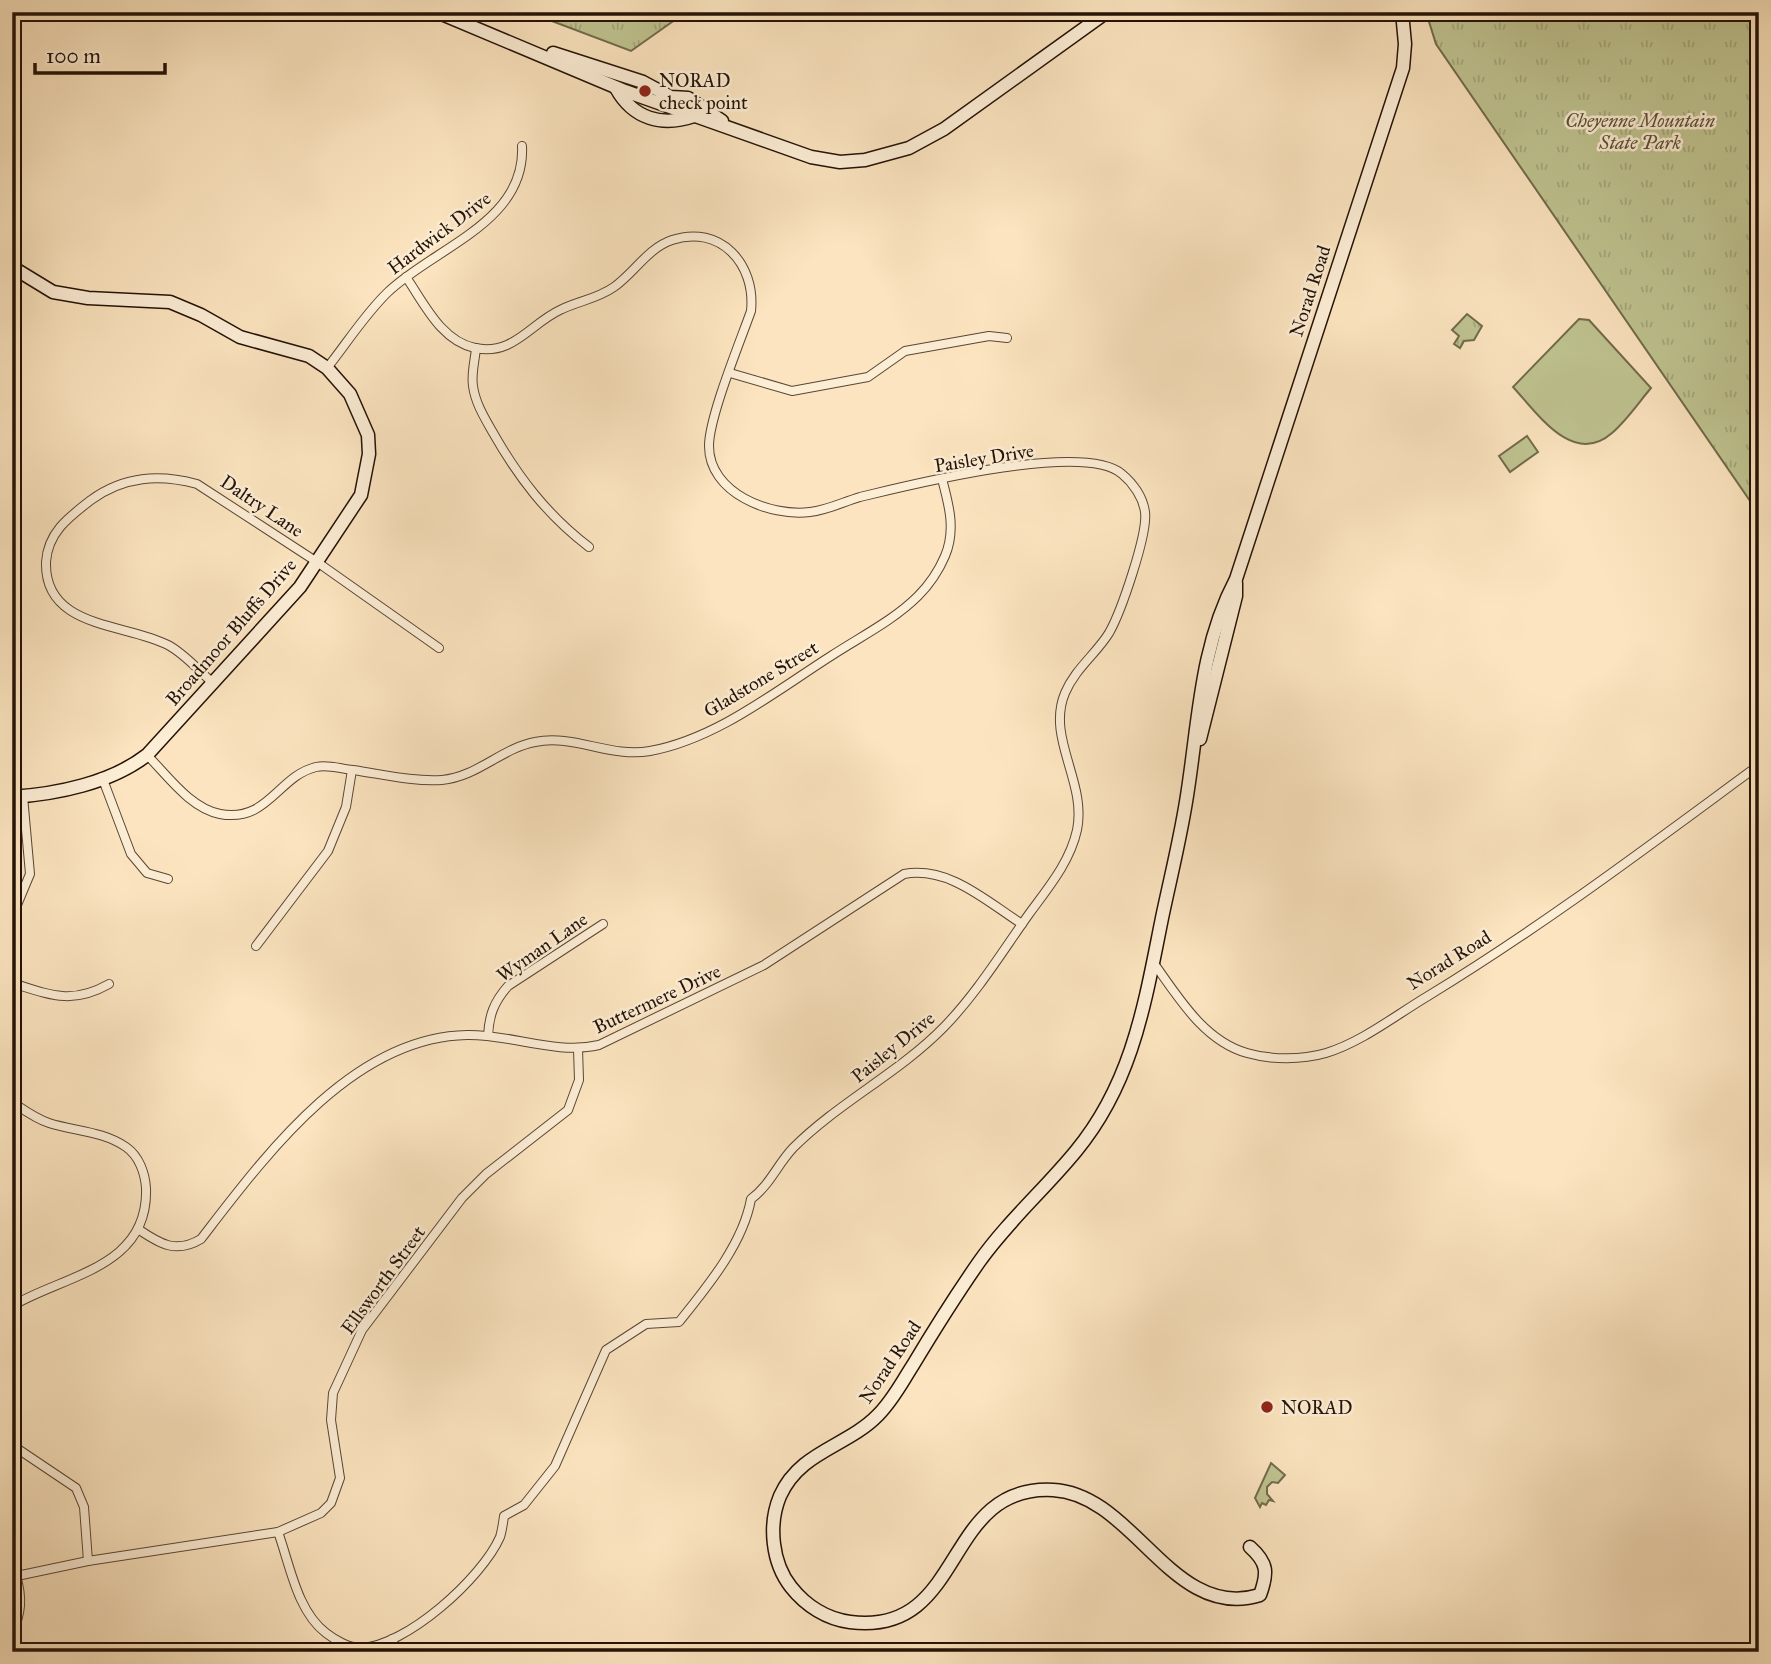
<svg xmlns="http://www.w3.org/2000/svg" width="1771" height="1664" viewBox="0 0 1771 1664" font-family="'IM FELL Great Primer',serif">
<defs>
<pattern id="park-tufts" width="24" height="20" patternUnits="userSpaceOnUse" patternTransform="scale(1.75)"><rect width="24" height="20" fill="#bfc491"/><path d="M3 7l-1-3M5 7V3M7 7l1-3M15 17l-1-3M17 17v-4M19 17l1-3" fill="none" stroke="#a4a77c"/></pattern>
</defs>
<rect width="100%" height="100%" fill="#fbe4bf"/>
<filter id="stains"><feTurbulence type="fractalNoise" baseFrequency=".00286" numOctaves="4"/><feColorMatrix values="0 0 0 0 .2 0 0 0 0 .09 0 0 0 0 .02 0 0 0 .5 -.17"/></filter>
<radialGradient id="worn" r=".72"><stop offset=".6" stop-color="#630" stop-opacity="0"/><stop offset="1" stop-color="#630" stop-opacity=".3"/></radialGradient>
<g fill="#bfc491" stroke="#726b4c" stroke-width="2">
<path d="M 1579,319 L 1589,320 L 1651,388 C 1639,402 1627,420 1612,433 C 1573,467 1538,414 1513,387 Z"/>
<path d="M 1527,436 L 1538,452 L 1510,472 L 1499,456 Z"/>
<path d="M 1271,1463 L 1285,1475 L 1278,1483 L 1272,1482 L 1267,1487 L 1267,1494 L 1273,1501 L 1269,1500 L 1266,1505 L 1262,1503 L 1260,1507 L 1255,1498 Z"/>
</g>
<g fill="url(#park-tufts)" stroke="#726b4c" stroke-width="2">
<path d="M 528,12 L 686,12 L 631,51 Z"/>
<path d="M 1426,12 L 1759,12 L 1759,514 L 1436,44 Z"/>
<path d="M 1467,314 L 1482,326 L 1474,340 L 1464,341 L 1460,348 L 1454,344 L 1459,336 L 1452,330 Z"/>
</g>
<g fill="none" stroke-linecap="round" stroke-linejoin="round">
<defs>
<g id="street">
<path d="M 476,348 C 475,360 471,374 473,386 C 475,402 484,417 492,431 C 518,477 547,515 589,547"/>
<path d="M 327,368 C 347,343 365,314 388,292 C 434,248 526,222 522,146"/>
<path d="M 730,373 L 792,391 L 868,377 L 905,351 L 989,336 L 1007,338"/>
<path d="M 213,683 C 199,671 185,654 168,645 C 126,623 44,629 46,562 C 48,532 69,517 91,500 C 124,476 159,474 197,484 L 317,562 L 439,648"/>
<path d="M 147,755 C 168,776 190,808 220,814 C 268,823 278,776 316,767 C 328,764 341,769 353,770 C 381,774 414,782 442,780 C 477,777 502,748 535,742 C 574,734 610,758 650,751 C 716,739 776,691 831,656 C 860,637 894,620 918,596 C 929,585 939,570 945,556 C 956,530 949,505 942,479"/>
<path d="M 102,777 L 131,854 L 147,873 L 168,879"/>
<path d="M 12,917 L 30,874 L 23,796"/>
<path d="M 256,946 L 328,851 L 346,807 L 352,770"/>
<path d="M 1153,962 C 1178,997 1204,1041 1247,1053 C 1271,1060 1302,1060 1326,1053 C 1362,1042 1396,1015 1428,996 C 1543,926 1650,845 1759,765"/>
<path d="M 12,983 C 50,995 72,1005 109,984"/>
<path d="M 488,1036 C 489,1015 494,1002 508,986 L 603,924"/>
<path d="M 12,1102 C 24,1110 36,1119 49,1123 C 74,1131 103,1131 126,1147 C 139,1156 145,1173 146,1188 C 149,1268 64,1275 12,1306"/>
<path d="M 138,1229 C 160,1244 176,1254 201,1239 C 265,1156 352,1037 467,1035 C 511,1034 555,1055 599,1045 L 764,965 L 904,874 C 949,866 986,901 1022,924"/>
<path d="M 12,1445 L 76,1488 L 84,1507 L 88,1561"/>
<path d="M 278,1532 C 290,1565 297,1611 326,1633 C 335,1640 349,1648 360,1648 C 406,1647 482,1578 500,1537 C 502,1531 503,1523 504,1516 L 524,1505 L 555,1466 L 606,1350 L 646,1324 L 679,1322 C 707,1287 743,1244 751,1199 C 770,1185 777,1165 793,1148 C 839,1102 899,1073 944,1027 C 977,993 1002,952 1029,914 C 1048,888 1070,862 1077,830 C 1087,782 1046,738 1065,693 C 1075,669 1096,654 1109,633 C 1121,612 1148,534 1145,512 C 1143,497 1133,483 1122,474 C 1084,441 910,485 860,497 C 843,502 828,510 810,512 C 770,517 709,493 709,446 C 709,417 740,342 751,311 C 756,264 720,224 672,240 C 648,248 634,273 614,287 C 597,299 578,301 560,310 C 530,324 513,356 475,348 C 441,341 424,303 406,277"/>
<path d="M 12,1577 L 88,1561 L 278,1532 L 321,1513 L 331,1503 L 340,1478 L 331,1420 L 333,1393 L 362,1330 L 462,1198 L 486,1174 L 568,1110 L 579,1080 L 578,1049"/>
<path d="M 12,1635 C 21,1613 23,1599 16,1576"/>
<path d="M 392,1639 L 397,1652"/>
</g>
<g id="secondary">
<path d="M 437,12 L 625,91 L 811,157 L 840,162 L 865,160 L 909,148 L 944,129 L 1107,12"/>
<path d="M 553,53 L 643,82 L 671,97 L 688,98 L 722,121"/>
<path d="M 616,88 C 633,119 662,127 694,116"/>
<path d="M 12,267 L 53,292 L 88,298 L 170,302 L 201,315 L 240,337 L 309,356 L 327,368 L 350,394 L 368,435 L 369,454 L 361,495 L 300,587 L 147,755 C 111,783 57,794 12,797"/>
<path d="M 1200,739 L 1236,596 L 1236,583"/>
<path d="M 1250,1547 C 1268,1563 1268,1573 1260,1595 C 1172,1622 1134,1494 1053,1490 C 941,1484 967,1637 850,1622 C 827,1619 806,1606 791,1587 C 772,1563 768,1525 780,1496 C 800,1451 847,1447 878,1415 C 893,1400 902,1382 913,1365 C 934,1330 956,1295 979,1262 C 1007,1222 1045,1189 1076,1151 C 1133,1082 1145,1002 1162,918 C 1171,875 1182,832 1188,789 C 1199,717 1201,645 1236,579 L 1403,68 L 1405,44 L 1402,12"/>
</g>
</defs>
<use href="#street" stroke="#5a4634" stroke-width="10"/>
<use href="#secondary" stroke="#241206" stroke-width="15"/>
<use href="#street" stroke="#fcedd5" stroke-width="8"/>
<use href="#secondary" stroke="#fcedd5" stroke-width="12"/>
</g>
<g fill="#8f2418" stroke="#fcedd5" stroke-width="2.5">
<circle cx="645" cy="91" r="7"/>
<circle cx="1267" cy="1407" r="7"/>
</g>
<g text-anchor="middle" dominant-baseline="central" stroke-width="5" stroke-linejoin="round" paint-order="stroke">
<g font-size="19" fill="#241206" stroke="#fcedd5" text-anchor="start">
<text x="659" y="80">NORAD<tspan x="659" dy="22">check point</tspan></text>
<text x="1281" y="1407">NORAD</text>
</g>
<g font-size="19" font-style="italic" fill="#5a5037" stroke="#fcedd5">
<text x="1640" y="120">Cheyenne Mountain<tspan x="1640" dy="22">State Park</tspan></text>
</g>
<g font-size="19" fill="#241206" stroke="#fcedd5">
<text transform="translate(439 233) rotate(-37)">Hardwick Drive</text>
<text transform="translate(1310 291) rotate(-72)">Norad Road</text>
<text transform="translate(984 458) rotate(-9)">Paisley Drive</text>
<text transform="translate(262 506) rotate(34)">Daltry Lane</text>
<text transform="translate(231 632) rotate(-49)">Broadmoor Bluffs Drive</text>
<text transform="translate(761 679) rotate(-31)">Gladstone Street</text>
<text transform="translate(542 947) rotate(-35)">Wyman Lane</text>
<text transform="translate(1449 960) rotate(-32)">Norad Road</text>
<text transform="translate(657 999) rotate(-25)">Buttermere Drive</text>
<text transform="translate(893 1047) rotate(-39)">Paisley Drive</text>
<text transform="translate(383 1280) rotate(-54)">Ellsworth Street</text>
<text transform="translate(890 1362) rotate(-56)">Norad Road</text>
</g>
</g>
<rect width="1771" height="1664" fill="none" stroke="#fbe4bf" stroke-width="42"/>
<rect x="14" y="14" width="1743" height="1636" fill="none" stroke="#241206" stroke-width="3.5"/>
<rect x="21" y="21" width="1729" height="1622" fill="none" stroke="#241206" stroke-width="2"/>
<path d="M35 63v10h130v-10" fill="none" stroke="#241206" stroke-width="3.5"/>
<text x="46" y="63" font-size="21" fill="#241206" stroke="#fcedd5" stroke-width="5" paint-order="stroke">100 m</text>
<rect width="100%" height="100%" filter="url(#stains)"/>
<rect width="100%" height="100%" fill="url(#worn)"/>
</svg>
